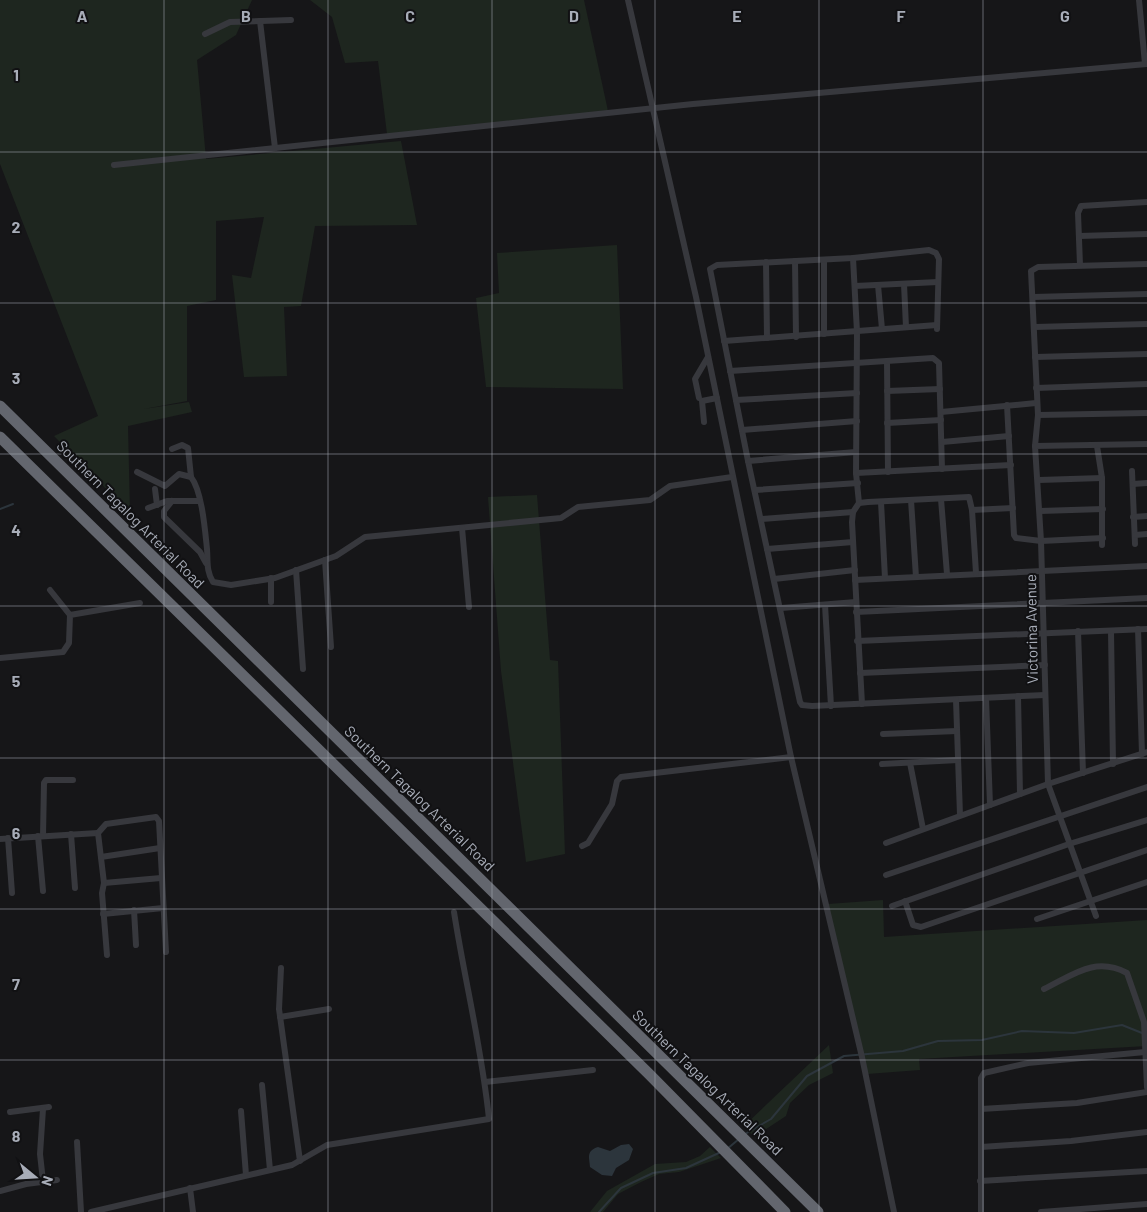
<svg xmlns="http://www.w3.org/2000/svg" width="1147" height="1212" viewBox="0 0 1147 1212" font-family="Barlow,sans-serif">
<rect width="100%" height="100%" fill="#161618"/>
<g fill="#1e261f">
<path d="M 0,0 L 252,0 L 236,35 L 197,60 L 206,159 L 401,141 L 417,225 L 315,226 L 301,306 L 284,307 L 287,376 L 244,377 L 232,275 L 251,278 L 264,217 L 216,221 L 216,300 L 187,306 L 187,401 L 144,409 L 189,402 L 192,412 L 128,426 L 130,513 L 54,436 L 98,416 L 0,164 Z"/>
<path d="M 310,0 L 584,0 L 608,111 L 387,134 L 378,61 L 345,63 L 332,17 Z"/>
<path d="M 617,245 L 623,389 L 486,387 L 476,298 L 499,293 L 497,253 Z"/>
<path d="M 537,495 L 550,660 L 558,661 L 565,854 L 526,862 L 501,671 L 488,497 Z"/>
<path d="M 883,900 L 884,937 L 1147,920 L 1147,1046 L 919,1059 L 920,1070 L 867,1074 L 828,904 Z"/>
<path d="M 829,1045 L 833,1073 L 809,1085 L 790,1103 L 786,1116 L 754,1137 L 744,1126 Z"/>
<path d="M 710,1147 L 721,1158 L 679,1172 L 659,1174 L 641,1182 L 618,1194 L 603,1212 L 590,1212 L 607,1191 L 655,1164 L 686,1162 L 700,1156 Z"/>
</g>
<path fill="#2c353c" d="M 629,1144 L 633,1149 L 629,1160 L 616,1168 L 612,1176 L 602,1175 L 590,1167 C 590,1159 585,1151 598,1147 L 610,1151 L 621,1145 Z"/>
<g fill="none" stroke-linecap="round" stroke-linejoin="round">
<g stroke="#2c353c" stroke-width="2">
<path d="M 0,509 L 13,504"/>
<path d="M 745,1134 L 771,1119 L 807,1076 L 844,1056 L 903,1051 L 938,1041 L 982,1040 L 1022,1031 L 1074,1033 L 1122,1025 L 1142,1033"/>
<path d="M 727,1149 L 739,1139"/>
<path d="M 599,1212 L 621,1188 L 653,1173 L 686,1168 L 721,1152"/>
</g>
<g stroke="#37383d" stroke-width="6">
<path d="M 628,0 L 696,297 L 791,757 L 862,1057 L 894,1212"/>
<path d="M 1139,0 L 1145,64"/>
<path d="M 260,21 L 275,148"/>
<path d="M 205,34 L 230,22 L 291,20"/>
<path d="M 114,165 L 693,104 L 1147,64"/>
<path d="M 1079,236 L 1147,234"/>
<path d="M 853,258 L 857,332 L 856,473 L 859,503"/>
<path d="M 824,260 L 824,334"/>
<path d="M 795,261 L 796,337"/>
<path d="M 766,262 L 767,338"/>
<path d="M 1080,265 L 1078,213 L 1081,206 L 1147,202"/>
<path d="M 904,284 L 906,327"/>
<path d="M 878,285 L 882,329"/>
<path d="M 855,286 L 938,282"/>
<path d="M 1033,297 L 1147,294"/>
<path d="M 1035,327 L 1147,324"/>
<path d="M 937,329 L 939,259 L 936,253 L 929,250 L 853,258 L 717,265 L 710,269 L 748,461 L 800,702 L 802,705 L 812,706 L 1045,695"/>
<path d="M 724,341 L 937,325"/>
<path d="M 1035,357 L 1147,354"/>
<path d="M 887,362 L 888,472"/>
<path d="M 730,371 L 933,358 L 939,363 L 942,469"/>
<path d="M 1036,388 L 1147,384"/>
<path d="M 887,391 L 940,389"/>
<path d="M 699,398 L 695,379 L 708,357"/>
<path d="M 736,400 L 857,393"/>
<path d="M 1007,405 L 1014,535 L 1016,538 L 1041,541 L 1103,538"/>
<path d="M 941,412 L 1036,403"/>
<path d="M 1038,415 L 1147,413"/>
<path d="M 704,422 L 702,401 L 717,398"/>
<path d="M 887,423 L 941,420"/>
<path d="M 742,430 L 857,421"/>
<path d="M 942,442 L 1009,436"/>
<path d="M 1035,446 L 1038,415 L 1031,271 L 1038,267 L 1147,264"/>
<path d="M 1097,446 L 1102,478 L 1102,545"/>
<path d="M 172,449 L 182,445 L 188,448 L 191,477"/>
<path d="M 748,461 L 856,452"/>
<path d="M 1132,471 L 1135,544"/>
<path d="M 137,472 L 165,486 L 179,474 L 191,477 C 202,491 205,530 207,549 C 208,561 206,571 213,582 L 231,585 L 275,578 L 336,556 L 365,537 L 561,518 L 578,507 L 650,500 L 670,486 L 732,477"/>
<path d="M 856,473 L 1011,465"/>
<path d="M 1039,480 L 1102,478"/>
<path d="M 1133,484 L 1147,483"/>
<path d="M 155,489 L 157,505"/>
<path d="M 755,490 L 858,483"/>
<path d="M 941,499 L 947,574"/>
<path d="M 911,500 L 916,577"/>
<path d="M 172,501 L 164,511 L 164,517 L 200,552 L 206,563"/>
<path d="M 881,502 L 885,578"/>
<path d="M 148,508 L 167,501 L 200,501"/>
<path d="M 972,510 L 1013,508"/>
<path d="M 1040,511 L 1103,509"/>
<path d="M 1133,517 L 1147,516"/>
<path d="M 761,519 L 853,512"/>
<path d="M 462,528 L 469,607"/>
<path d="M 1135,535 L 1147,534"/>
<path d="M 767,549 L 853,542"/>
<path d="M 325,560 L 331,647"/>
<path d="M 296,570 L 303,669"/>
<path d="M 271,578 L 271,602"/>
<path d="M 774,579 L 855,570"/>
<path d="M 855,580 L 1147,566"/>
<path d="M 50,590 L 70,615"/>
<path d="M 825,605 L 831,706"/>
<path d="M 781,608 L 856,602"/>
<path d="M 856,612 L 1147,598"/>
<path d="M 1138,629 L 1142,754"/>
<path d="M 1078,631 L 1083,773"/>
<path d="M 1111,631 L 1113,764"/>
<path d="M 857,641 L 1147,629"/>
<path d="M 0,658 L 63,652 L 69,643 L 70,615 L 140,603"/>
<path d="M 860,673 L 1045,665"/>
<path d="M 1018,696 L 1020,794"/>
<path d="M 986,698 L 990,805"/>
<path d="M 956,700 L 960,815"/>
<path d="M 862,704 L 852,522 L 853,512 L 859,503 L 868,502 L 969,497 L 972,510 L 976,573"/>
<path d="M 883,734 L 957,731"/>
<path d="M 910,763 L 923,829"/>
<path d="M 882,764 L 958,760"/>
<path d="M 71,834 L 75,888"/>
<path d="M 38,836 L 43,891"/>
<path d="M 43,836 L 44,783 L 46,780 L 73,780"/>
<path d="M 8,838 L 12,893"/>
<path d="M 0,839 L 98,833"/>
<path d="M 886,843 L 1048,784 L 1147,752"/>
<path d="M 582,846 L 588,843 L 612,804 L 617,781 L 621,777 L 791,757"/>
<path d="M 101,857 L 160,848"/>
<path d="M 886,875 L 1147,787"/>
<path d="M 104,883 L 161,878"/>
<path d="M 905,901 L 913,925 L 921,927 L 1147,850"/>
<path d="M 892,906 L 1069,844 L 1147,820"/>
<path d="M 134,910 L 136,945"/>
<path d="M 103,914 L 163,908"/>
<path d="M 1096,916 L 1048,784 L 1041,541 L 1035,446 L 1147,444"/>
<path d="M 1037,919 L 1147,882"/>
<path d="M 107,955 L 102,893 L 104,883 L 98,833 L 106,824 L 156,817 L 159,821 L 166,952"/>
<path d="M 281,968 L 279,1009 L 300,1161"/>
<path d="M 1044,989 C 1073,975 1095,956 1127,973 L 1144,1022 L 1147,1087"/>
<path d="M 280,1017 L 329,1009"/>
<path d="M 485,1082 L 593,1070"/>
<path d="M 262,1085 L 270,1170"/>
<path d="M 981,1109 L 1077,1103 L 1147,1092"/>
<path d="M 241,1111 L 246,1175"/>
<path d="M 10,1112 L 49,1107"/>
<path d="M 77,1142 L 81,1212"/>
<path d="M 981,1147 L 1071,1141 L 1147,1132"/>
<path d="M 43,1181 L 40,1154 L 43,1109"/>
<path d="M 980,1181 L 1147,1171"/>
<path d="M 190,1188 L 193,1212"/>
<path d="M 0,1191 L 26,1184 L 57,1180"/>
<path d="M 91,1212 L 292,1165 L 327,1145 L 489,1119 C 482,1049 465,982 454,912"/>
<path d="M 981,1212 L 981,1078 L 984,1073 L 1028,1063 L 1145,1052"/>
<path d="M 1041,1212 L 1147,1204"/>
</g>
<g stroke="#63666e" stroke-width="11">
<path d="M 0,406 L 818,1212"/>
<path d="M 0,437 L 649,1074 L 785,1212"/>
</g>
</g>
<path fill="none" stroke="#a8adb8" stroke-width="1" stroke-opacity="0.55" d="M 164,0 L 164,1212M 328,0 L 328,1212M 492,0 L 492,1212M 655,0 L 655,1212M 819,0 L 819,1212M 983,0 L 983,1212M 0,152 L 1147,152M 0,303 L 1147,303M 0,454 L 1147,454M 0,606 L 1147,606M 0,758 L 1147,758M 0,909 L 1147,909M 0,1060 L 1147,1060"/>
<g text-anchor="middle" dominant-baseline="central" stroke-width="4" stroke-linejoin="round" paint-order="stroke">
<g font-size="15" fill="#a8adb8" stroke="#111113">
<text transform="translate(131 514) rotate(45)">Southern Tagalog Arterial Road</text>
<text transform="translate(1031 629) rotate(-91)">Victorina Avenue</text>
<text transform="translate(420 798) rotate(44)">Southern Tagalog Arterial Road</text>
<text transform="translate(708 1082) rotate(44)">Southern Tagalog Arterial Road</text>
</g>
</g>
<g font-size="16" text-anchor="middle" font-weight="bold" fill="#a8adb8" stroke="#111113" stroke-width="4" stroke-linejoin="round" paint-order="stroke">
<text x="82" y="22">A</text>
<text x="246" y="22">B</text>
<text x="410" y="22">C</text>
<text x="574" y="22">D</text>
<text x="737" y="22">E</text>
<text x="901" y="22">F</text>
<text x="1065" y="22">G</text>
<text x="16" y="81">1</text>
<text x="16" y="233">2</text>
<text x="16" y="384">3</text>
<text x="16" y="536">4</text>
<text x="16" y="687">5</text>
<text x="16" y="839">6</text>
<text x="16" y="990">7</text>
<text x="16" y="1142">8</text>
</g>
<g transform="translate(35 1177) rotate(108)" stroke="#111113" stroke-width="4" paint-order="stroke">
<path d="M0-4L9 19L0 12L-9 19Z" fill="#a8adb8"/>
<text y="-8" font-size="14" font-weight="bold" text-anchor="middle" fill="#a8adb8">N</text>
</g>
</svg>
